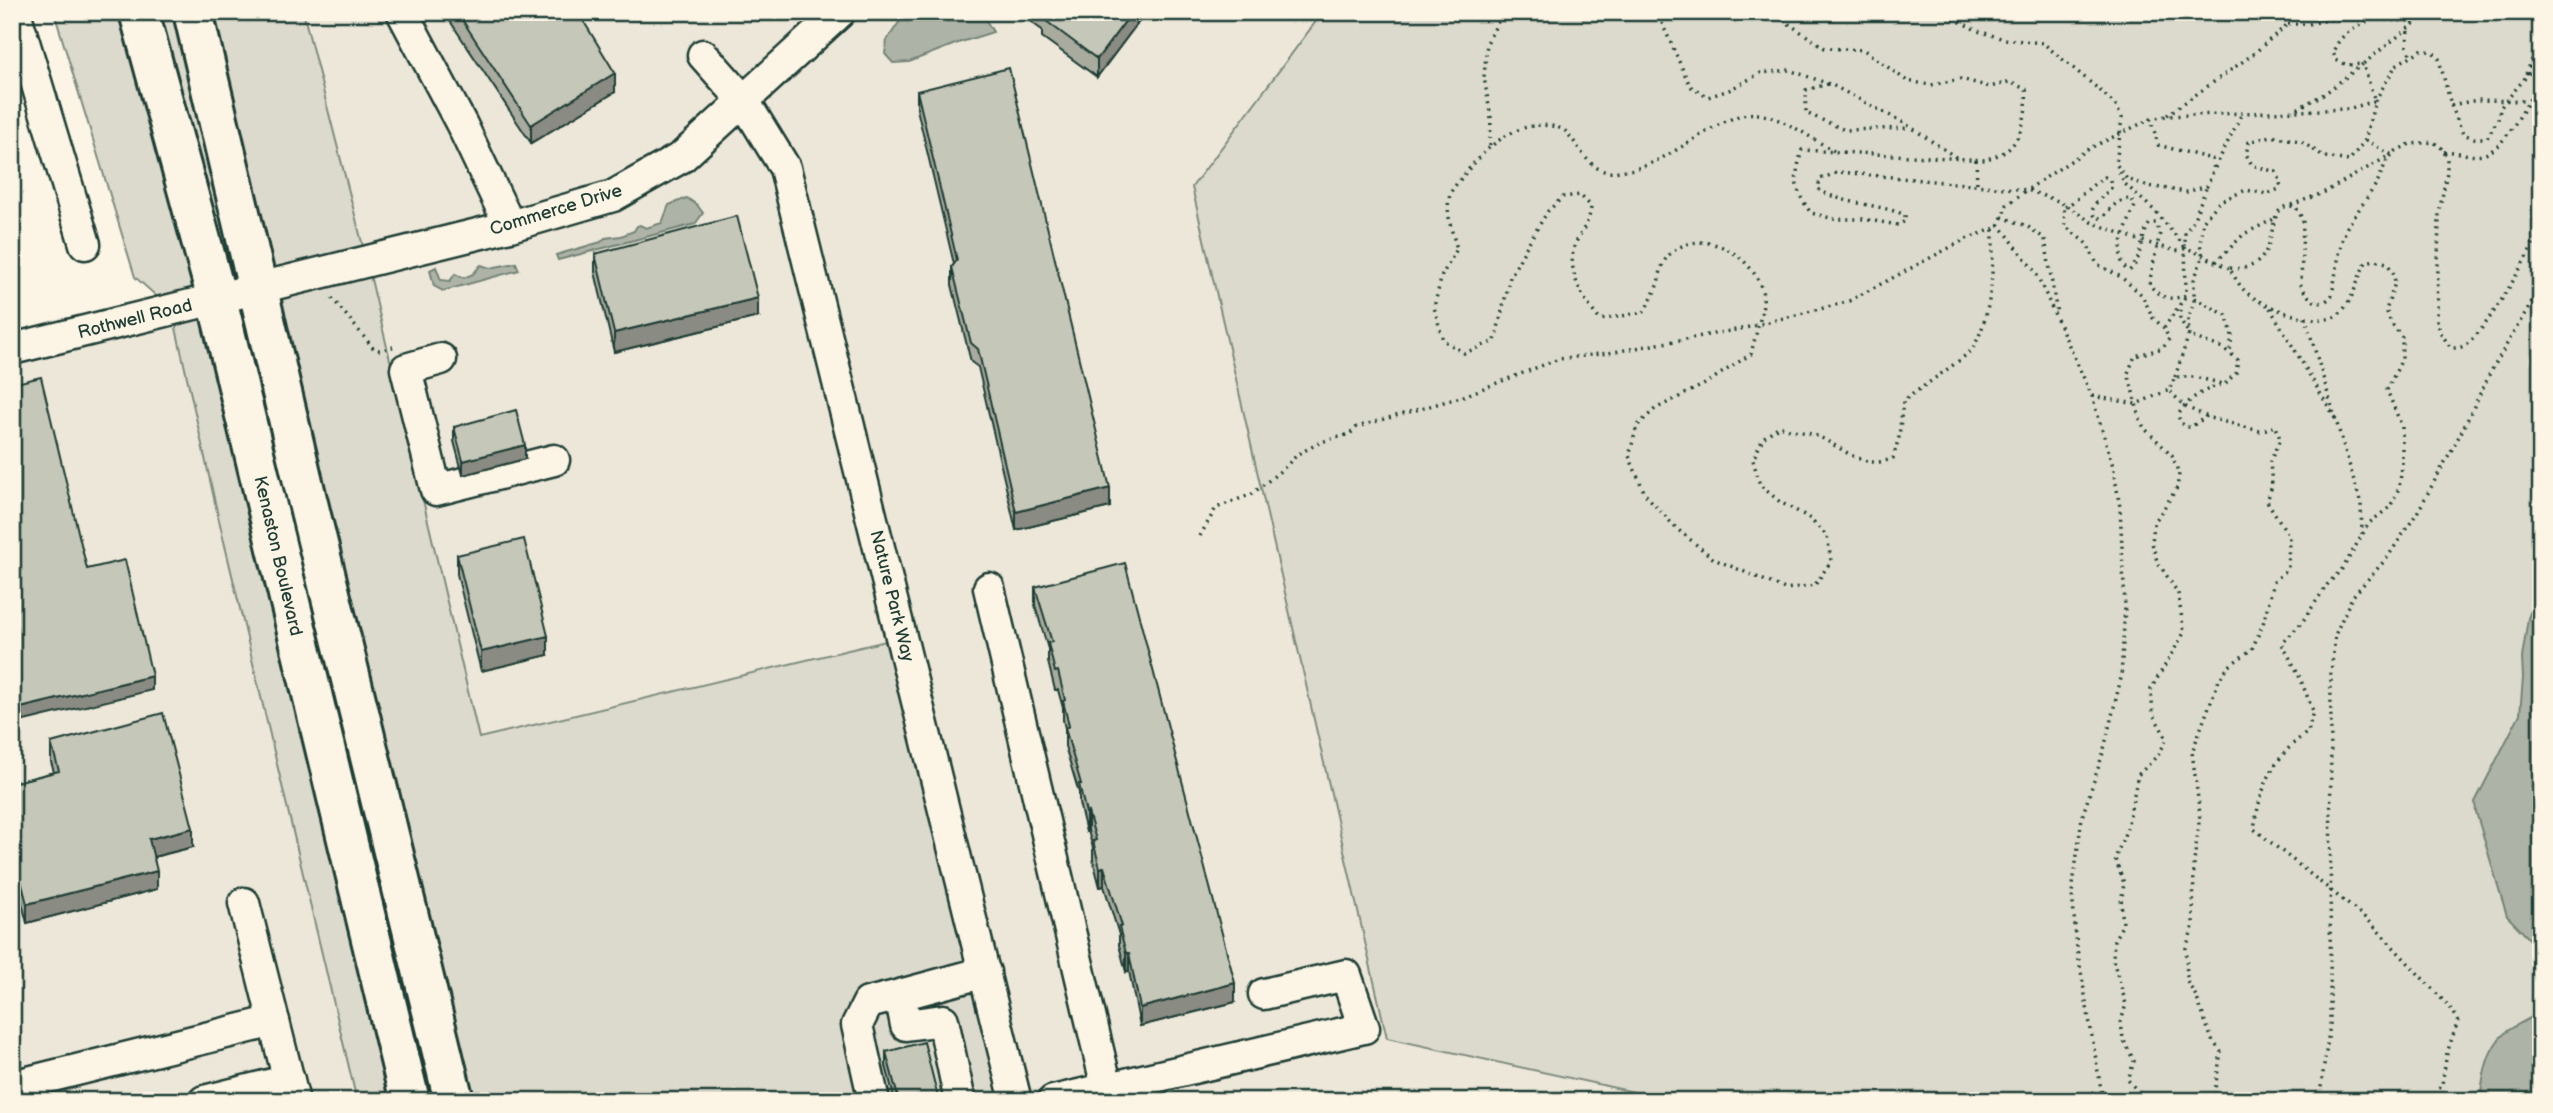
<svg xmlns="http://www.w3.org/2000/svg" width="2553" height="1113" viewBox="0 0 2553 1113" font-family="'Balsamiq Sans',sans-serif">
<rect width="100%" height="100%" fill="#fcf5e5"/>
<filter id="ink" filterUnits="userSpaceOnUse"><feTurbulence type="fractalNoise" baseFrequency=".0143" numOctaves="2"/><feDisplacementMap in="SourceGraphic" scale="14" xChannelSelector="R" yChannelSelector="G"/><feConvolveMatrix kernelMatrix="1 2 1 2 8 2 1 2 1" color-interpolation-filters="sRGB"/></filter>
<g filter="url(#ink)">
<g fill="#ece7d8">
<path d="M 303,12 L 1323,12 L 1192,187 L 1387,1037 L 1675,1101 L 1016,1101 L 903,637 L 479,738 L 367,262 Z"/>
<path d="M 172,310 L 218,516 L 357,1101 L 12,1101 L 12,349 Z"/>
</g>
<g fill="#dcdacc" stroke="#7e8c80" stroke-width="2">
<path d="M 54,12 L 303,12 L 367,262 L 479,738 L 903,637 L 1016,1101 L 454,1101 L 257,290 L 217,299 L 405,1101 L 357,1101 L 218,516 L 172,310 L 135,277 Z"/>
<path d="M 1323,12 L 2541,12 L 2541,1101 L 1675,1101 L 1387,1038 L 1192,187 Z"/>
</g>
<g fill="#aeb3a7" stroke="#758479" stroke-width="2">
<path d="M 906,12 L 981,12 L 993,32 L 958,43 L 909,62 L 893,63 L 885,54 L 887,40 Z"/>
<path d="M 687,198 L 697,205 L 703,213 L 695,224 L 558,260 L 556,255 L 601,242 L 605,238 L 621,236 L 634,231 L 637,226 L 640,225 L 646,228 L 662,223 L 669,205 Z"/>
<path d="M 516,263 L 519,270 L 443,291 L 434,286 L 430,270 L 436,267 L 441,280 L 450,281 L 455,274 L 464,278 L 473,274 L 481,265 L 490,268 Z"/>
<path d="M 2541,587 L 2541,951 L 2507,916 L 2476,812 L 2475,802 L 2520,714 L 2523,678 L 2522,658 L 2528,618 Z"/>
<path d="M 2541,1011 L 2541,1101 L 2480,1101 C 2483,1075 2487,1043 2512,1028 C 2522,1022 2531,1018 2541,1011 Z"/>
</g>
<g fill="none" stroke-linecap="round" stroke-linejoin="round">
<defs>
<g id="minor">
<path d="M 15,12 L 85,244"/>
<path d="M 402,12 L 462,125 L 510,226"/>
<path d="M 703,55 L 744,101 L 785,168 L 1016,1101"/>
<path d="M 12,349 L 510,226 L 613,196 L 682,157 L 840,12"/>
<path d="M 441,359 L 406,369 L 436,490 L 554,460"/>
<path d="M 989,588 L 1107,1088"/>
<path d="M 244,903 L 294,1101"/>
<path d="M 12,1086 L 274,1021"/>
<path d="M 204,1101 L 289,1080"/>
<path d="M 874,1101 L 857,1025 L 868,1003 L 900,995"/>
<path d="M 960,1101 L 943,1020 L 906,1025 L 900,995 L 985,972"/>
<path d="M 1053,1101 L 1364,1028 L 1346,975 L 1264,994"/>
</g>
<g id="major">
<path d="M 139,12 L 217,299 L 410,1101"/>
<path d="M 193,12 L 307,499 L 454,1101"/>
</g>
</defs>
<use href="#minor" stroke="#1f3d34" stroke-width="35"/>
<use href="#major" stroke="#1f3d34" stroke-width="44"/>
<g stroke="#1f3d34" stroke-width="3.5" stroke-dasharray="2 5" stroke-linecap="butt">
<path d="M 1653,12 L 1661,21 L 1690,86 L 1708,97 L 1729,90 L 1761,73 L 1789,70 L 1832,85 L 1906,124 L 1957,158"/>
<path d="M 1771,12 L 1825,48 L 1864,50 L 1907,81 L 1931,85 L 1961,79 L 1990,87 L 2009,82 L 2026,89 C 2028,108 2023,139 2006,151 C 2000,155 1991,157 1985,160 L 1802,150 C 1794,180 1793,188 1811,213 L 1834,219 L 1863,219 L 1898,225 L 1905,221 L 1905,215 C 1877,203 1843,205 1818,189 L 1820,179 L 1839,172 L 2027,190 L 2061,202 L 2064,207 L 2065,226 L 2087,244 L 2097,264 L 2121,277 L 2142,295 L 2153,318 L 2164,328 L 2169,339 L 2163,348 L 2135,356 L 2128,373 L 2140,419 L 2144,428 L 2172,455 L 2179,474 L 2177,488 L 2154,523 L 2152,543 L 2157,561 L 2178,593 L 2184,633 L 2151,689 L 2153,714 L 2167,739 L 2159,754 L 2138,775 L 2127,828 L 2115,859 L 2124,883 L 2121,903 L 2123,924 L 2114,940 L 2113,960 L 2126,1004 L 2121,1022 L 2123,1039 L 2134,1061 L 2128,1080 L 2141,1095 L 2140,1101"/>
<path d="M 1941,12 L 1978,31 L 2004,39 L 2043,43 L 2103,93 L 2116,106 L 2122,118 L 2116,164 L 2127,179 L 2148,186 L 2187,192 L 2207,186 L 2214,169 L 2212,159 L 2158,145 L 2151,119"/>
<path d="M 2377,12 C 2363,31 2345,24 2333,52 L 2336,60 L 2347,65 L 2363,64 L 2420,19 L 2440,12"/>
<path d="M 2442,12 L 2455,15 L 2461,12"/>
<path d="M 2288,24 L 2309,24 L 2332,19 L 2418,21"/>
<path d="M 2408,31 L 2407,46 L 2411,56"/>
<path d="M 2526,74 L 2541,38"/>
<path d="M 1828,84 L 1806,90 L 1806,113 L 1845,130 L 1910,128"/>
<path d="M 2451,105 L 2478,100 L 2527,101"/>
<path d="M 2167,115 L 2252,55 L 2288,24 L 2281,12"/>
<path d="M 2365,140 L 2392,155"/>
<path d="M 1490,146 L 1491,118 L 1484,77 L 1487,43 L 1503,12"/>
<path d="M 1834,151 C 1810,138 1785,118 1758,114 C 1725,108 1668,166 1628,170 C 1622,170 1613,173 1607,172 C 1592,169 1581,152 1573,140 C 1569,136 1567,131 1562,129 C 1523,114 1486,146 1464,175 C 1460,180 1454,186 1451,192 C 1444,210 1452,231 1457,249 L 1442,275 L 1434,307 L 1443,340 L 1464,353 L 1495,341 L 1510,277 L 1529,242 L 1548,211 L 1563,197 L 1580,195 L 1591,206 C 1590,221 1583,229 1576,242 C 1564,268 1583,300 1600,320 L 1644,312 C 1648,304 1653,296 1656,288 C 1660,279 1661,264 1667,257 C 1699,222 1756,255 1763,295 C 1765,308 1754,339 1751,354 L 1705,384 L 1655,409 L 1637,426 L 1629,456 L 1645,494 L 1676,528 L 1714,559 L 1785,589 L 1815,585 L 1831,561 L 1827,536 L 1808,517 L 1780,502 L 1760,485 L 1753,460 L 1763,438 L 1779,426 C 1791,430 1805,432 1817,436 C 1843,447 1864,472 1893,458 L 1899,437 L 1903,401 C 1916,391 1967,357 1973,348 C 1993,313 1993,268 1993,229"/>
<path d="M 2444,152 C 2457,150 2470,158 2482,155 C 2507,149 2525,102 2541,83"/>
<path d="M 1976,160 L 1977,185"/>
<path d="M 2215,168 L 2242,113"/>
<path d="M 2119,172 L 2125,184 L 2155,211 L 2185,247"/>
<path d="M 2291,205 L 2323,193 L 2387,157"/>
<path d="M 2067,206 L 2091,222 L 2138,240 L 2176,251 L 2187,248 L 2229,268"/>
<path d="M 2065,207 C 2080,199 2090,185 2105,177 L 2110,180 L 2111,188 L 2095,204 L 2092,211 L 2096,218 L 2103,218 C 2111,207 2118,199 2132,199 L 2135,206 C 2129,222 2110,260 2129,271 C 2144,258 2139,239 2150,223 L 2156,223 L 2160,233 L 2149,284 C 2159,297 2169,302 2186,295 L 2185,234 L 2193,221 L 2207,186"/>
<path d="M 2002,217 L 2027,226 L 2045,239 L 2057,314"/>
<path d="M 1999,224 L 2036,273 L 2092,396 L 2113,466 L 2120,507 L 2125,606 L 2121,678 L 2103,753 L 2082,817 L 2072,893 L 2077,948 L 2103,1101"/>
<path d="M 2216,262 L 2244,234 L 2274,219"/>
<path d="M 332,298 L 374,349 L 379,350 L 393,347"/>
<path d="M 2194,298 L 2226,315 L 2232,333 L 2230,352"/>
<path d="M 2270,308 L 2335,418"/>
<path d="M 2305,317 L 2361,504 L 2362,534"/>
<path d="M 2164,328 L 2185,297"/>
<path d="M 2175,377 L 2189,334 L 2180,319 L 2180,304"/>
<path d="M 2092,396 L 2136,404 L 2169,390"/>
<path d="M 2207,416 L 2191,427 L 2186,427 L 2180,422 L 2178,415 C 2189,398 2203,390 2223,384"/>
<path d="M 1200,536 L 1216,508 L 1252,494 L 1284,468 L 1298,454 L 1321,442 L 1350,434 L 1357,427 L 1461,397 L 1559,359 L 1608,353 L 1741,329 L 1847,302 L 1966,239 L 1993,229 L 1999,224 L 2007,205 L 2027,190 L 2090,148 L 2151,119 L 2166,116 L 2348,109 L 2375,101 L 2363,64 L 2324,94 L 2293,111"/>
<path d="M 2213,1101 L 2221,1052 L 2212,1040 L 2196,996 L 2187,982 L 2186,948 L 2193,927 L 2194,862 L 2200,814 L 2192,752 L 2219,680 L 2229,666 L 2252,649 L 2263,624 L 2274,582 L 2288,568 L 2289,536 L 2267,501 L 2272,486 L 2270,462 L 2280,439 L 2276,426 L 2260,431 L 2210,418 L 2184,406 L 2169,390 L 2175,377 L 2194,377 L 2225,384 L 2236,373 L 2238,360 L 2223,348 L 2189,336 L 2188,319 L 2194,302 L 2194,280 L 2203,256 L 2200,244 L 2203,221 L 2220,201 L 2246,190 L 2267,194 L 2279,189 L 2281,182 L 2276,172 L 2252,165 L 2246,154 L 2249,142 L 2271,136 L 2300,141 L 2325,157 L 2349,161 L 2365,140 L 2375,101 L 2396,65 L 2421,50 L 2433,52 L 2439,59 L 2451,105 L 2463,134 L 2474,138 L 2487,138 L 2499,117 L 2500,108 L 2541,59"/>
<path d="M 2319,1101 L 2330,1024 L 2331,673 L 2335,635 L 2352,597 L 2387,558 L 2417,513 L 2463,429 L 2490,373 L 2541,286"/>
<path d="M 2432,1101 L 2442,1084 L 2447,1053 L 2458,1021 L 2453,1011 L 2369,921 L 2254,829 C 2260,788 2273,756 2308,732 L 2313,711 L 2298,673 L 2282,644 L 2303,621 L 2327,585 L 2343,568 L 2369,523 L 2390,507 L 2399,488 L 2402,467 L 2402,427 L 2387,390 L 2402,359 L 2402,337 L 2391,323 L 2386,310 L 2395,283 L 2394,274 L 2387,263 L 2375,260 L 2366,262 C 2356,280 2355,299 2339,314 C 2322,330 2258,306 2244,290 C 2238,284 2234,275 2229,268 C 2290,275 2257,197 2296,207 L 2303,220 L 2301,285 C 2308,299 2320,311 2332,295 L 2341,243 L 2347,227 L 2377,183 L 2387,160 L 2396,151 L 2410,144 L 2434,142 L 2443,149 L 2447,159 L 2447,172 L 2439,213 L 2437,320 L 2440,332 L 2451,348 C 2457,348 2462,348 2467,344 C 2490,326 2528,256 2541,228"/>
</g>
<use href="#minor" stroke="#fcf5e5" stroke-width="30"/>
<use href="#major" stroke="#fcf5e5" stroke-width="38"/>
</g>
<g fill="#a9ab9f" stroke="#1f3d34" stroke-width="2">
<path d="M 446,12 L 578,12 L 615,92 L 531,143 L 450,21 Z"/>
<path d="M 1027,12 L 1146,12 L 1097,77 L 1042,37 L 1042,30 L 1027,19 Z"/>
<path d="M 917,91 L 1110,507 L 1016,530 L 978,367 L 971,362 L 952,285 L 952,267 L 954,264 L 917,109 Z"/>
<path d="M 595,254 L 758,317 L 614,352 L 595,272 Z"/>
<path d="M 454,427 L 525,459 L 463,475 L 454,441 Z"/>
<path d="M 457,555 L 548,655 L 481,671 L 457,574 Z"/>
<path d="M 1035,587 L 1235,1002 L 1140,1026 L 1129,971 L 1126,972 L 1119,945 L 1119,935 L 1104,886 L 1100,887 L 1093,860 L 1093,848 L 1088,831 L 1086,832 L 1079,803 L 1079,793 L 1065,746 L 1065,728 L 1063,720 L 1063,708 L 1058,690 L 1055,690 L 1048,662 L 1048,649 L 1035,605 Z"/>
<path d="M 51,743 L 193,847 L 154,857 L 157,889 L 27,923 L 18,887 L 12,783 L 54,772 L 51,762 Z"/>
<path d="M 886,1052 L 939,1101 L 895,1101 L 886,1066 Z"/>
</g>
<g fill="#8a8b82" stroke="#1f3d34" stroke-width="2">
<path d="M 1132,12 L 1146,12 L 1097,77 L 1097,59 Z"/>
<path d="M 615,73 L 615,92 L 531,143 L 531,125 Z"/>
<path d="M 758,298 L 758,317 L 614,352 L 614,333 Z"/>
<path d="M 525,445 L 525,459 L 463,475 L 463,461 Z"/>
<path d="M 1110,488 L 1110,507 L 1016,530 L 1016,512 Z"/>
<path d="M 548,636 L 548,655 L 481,671 L 481,652 Z"/>
<path d="M 152,676 L 152,690 L 12,724 L 12,710 Z"/>
<path d="M 1088,812 L 1088,831 L 1086,832 L 1086,813 Z"/>
<path d="M 193,828 L 193,847 L 149,858 L 149,839 Z"/>
<path d="M 1104,867 L 1104,886 L 1100,887 L 1100,868 Z"/>
<path d="M 18,869 L 18,887 L 12,889 L 12,870 Z"/>
<path d="M 157,871 L 157,889 L 27,923 L 27,904 Z"/>
<path d="M 1126,953 L 1129,953 L 1129,971 L 1126,972 Z"/>
<path d="M 1235,983 L 1235,1002 L 1140,1026 L 1140,1008 Z"/>
</g>
<g fill="#c5c7b9" stroke="#1f3d34" stroke-width="2">
<path d="M 457,12 L 578,12 L 615,73 L 531,125 Z"/>
<path d="M 1044,12 L 1132,12 L 1097,59 L 1042,18 L 1046,14 Z"/>
<path d="M 1009,68 L 1110,488 L 1016,512 L 978,349 L 971,343 L 952,267 L 957,260 L 917,91 Z"/>
<path d="M 737,216 L 758,298 L 614,333 L 595,254 Z"/>
<path d="M 41,377 L 87,569 L 125,560 L 152,676 L 12,710 L 12,384 Z"/>
<path d="M 516,410 L 525,445 L 463,461 L 454,427 Z"/>
<path d="M 524,539 L 548,636 L 481,652 L 457,555 Z"/>
<path d="M 1125,563 L 1235,983 L 1140,1008 L 1129,953 L 1126,953 L 1119,927 L 1122,926 L 1104,867 L 1100,868 L 1093,841 L 1096,840 L 1088,812 L 1086,813 L 1079,784 L 1081,784 L 1065,728 L 1069,726 L 1063,701 L 1065,700 L 1058,671 L 1055,672 L 1048,643 L 1052,642 L 1035,587 Z"/>
<path d="M 163,713 L 193,828 L 149,839 L 157,871 L 27,904 L 18,869 L 12,870 L 12,783 L 59,771 L 51,743 Z"/>
<path d="M 924,1042 L 939,1101 L 899,1101 L 886,1052 Z"/>
<path d="M 263,1094 L 265,1101 L 235,1101 Z"/>
</g>
</g>
<g text-anchor="middle" dominant-baseline="central" stroke-width="7" stroke-linejoin="round" paint-order="stroke">
<g font-size="18" fill="#1f3d34" stroke="#fcf5e5">
<text transform="translate(556 210) rotate(-17)">Commerce Drive</text>
<text transform="translate(135 319) rotate(-14)">Rothwell Road</text>
<text transform="translate(278 556) rotate(77)">Kenaston Boulevard</text>
<text transform="translate(892 596) rotate(76)">Nature Park Way</text>
</g>
</g>
<rect width="2553" height="1113" fill="none" stroke="#fcf5e5" stroke-width="42"/>
<rect x="21" y="21" width="2511" height="1071" fill="none" stroke="#1f3d34" stroke-width="2.5" filter="url(#ink)"/>
</svg>
